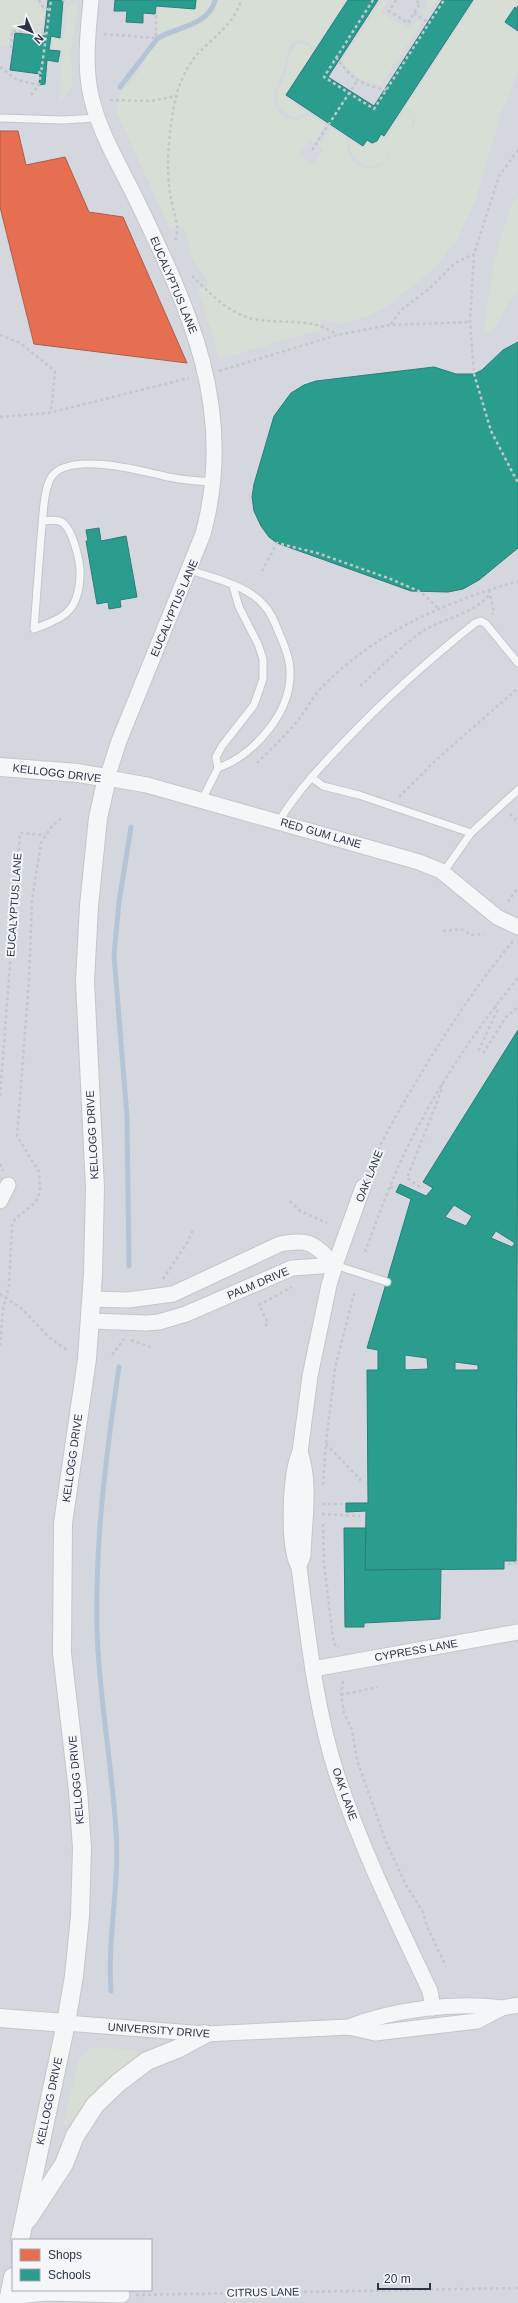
<svg xmlns="http://www.w3.org/2000/svg" width="518" height="2303" viewBox="0 0 518 2303" font-family="Arial,sans-serif">
<rect width="100%" height="100%" fill="#e6e8ea"/>
<path fill="#d4d7dd" fill-rule="evenodd" d="M 0,0 L 518,0 L 518,2303 L 0,2303 ZM 13,2240 L 151,2240 L 151,2290 L 13,2290 Z"/>
<g fill="#d6ded6">
<path d="M 0,0 L 36,0 L 45,12 L 41,30 L 11,29 L 8,48 L 0,46 Z"/>
<path d="M 197,0 L 213,0 C 208,26 175,23 158,34 L 159,5 L 196,8 Z"/>
<path d="M 220,0 L 346,0 L 314,49 C 308,40 301,37 291,44 C 286,54 286,63 283,72 C 276,91 266,101 285,118 L 297,120 L 310,115 L 325,125 L 314,143 L 309,141 L 299,155 L 314,165 L 323,150 L 319,147 L 331,128 L 347,138 C 344,157 362,175 380,166 C 390,161 389,149 395,142 C 402,135 411,132 416,123 L 411,111 L 405,108 L 476,0 L 518,0 L 503,23 L 518,33 L 518,72 L 501,114 L 476,199 L 458,238 L 435,268 L 385,308 L 364,318 L 341,324 L 320,319 L 320,330 L 220,359 L 198,291 L 209,284 L 194,261 L 183,226 L 170,229 L 117,113 L 120,93 L 139,72 L 147,55 L 160,39 L 199,25 L 210,16 Z"/>
<path d="M 382,0 L 388,1 L 381,12 L 410,30 L 417,20 L 422,23 L 381,85 L 359,79 L 342,61 Z"/>
<path d="M 425,0 L 437,0 L 427,16 L 422,12 L 428,2 Z"/>
<path d="M 73,2 L 78,4 L 71,52 L 72,84 L 69,92 L 59,102 L 63,51 L 52,49 L 53,40 L 64,39 L 66,9 Z"/>
<path d="M 299,43 L 308,45 L 313,53 L 284,96 L 307,113 L 293,117 L 281,110 C 271,90 282,88 286,71 C 290,59 287,52 299,43 Z"/>
<path d="M 405,109 L 414,116 L 411,128 L 395,142 L 384,162 L 372,167 C 359,165 347,153 350,140 L 363,148 L 367,143 L 372,145 L 382,137 L 385,139 Z"/>
<path d="M 518,197 L 518,293 C 515,297 510,301 507,306 C 498,320 502,328 483,335 L 495,257 L 512,203 Z"/>
<path d="M 96,2047 L 136,2050 L 139,2054 L 102,2083 L 88,2098 L 70,2123 L 66,2125 L 64,2121 L 79,2059 L 86,2050 Z"/>
</g>
<path fill="#e76f51" stroke="#af5d4d" d="M 0,131 L 18,131 L 26,165 L 65,157 L 89,212 L 123,217 L 187,363 L 34,344 L 0,207 Z"/>
<g fill="#2a9d8f" stroke="#2a7e79" fill-rule="evenodd">
<path d="M 48,0 L 63,0 L 60,38 L 51,36 L 49,50 L 60,51 L 58,62 L 47,60 L 45,84 L 39,85 L 40,74 L 10,70 L 12,56 L 15,33 L 44,36 Z"/>
<path d="M 115,0 L 196,0 L 195,9 L 156,6 L 155,14 L 143,13 L 143,23 L 126,22 L 127,11 L 114,11 Z"/>
<path d="M 348,0 L 378,0 L 328,77 L 374,106 L 442,0 L 473,0 L 384,136 L 381,134 L 377,141 L 372,143 L 367,140 L 363,146 L 286,95 Z"/>
<path d="M 518,6 L 518,31 L 505,22 L 515,7 L 516,9 Z"/>
<path d="M 518,342 L 518,548 L 479,580 L 463,589 L 448,592 L 411,591 L 277,543 L 269,537 L 261,526 L 254,511 L 252,497 L 254,484 L 274,416 L 291,393 L 304,385 L 316,381 L 434,367 L 456,374 L 474,374 L 482,370 L 503,350 Z"/>
<path d="M 99,528 L 101,541 L 126,536 L 137,597 L 120,600 L 121,607 L 109,609 L 108,602 L 97,604 L 86,541 L 88,541 L 86,530 Z"/>
<path d="M 518,1030 L 516,1561 L 504,1561 L 504,1569 L 365,1570 L 366,1511 L 346,1512 L 346,1503 L 368,1503 L 367,1370 L 378,1370 L 378,1350 L 367,1348 L 411,1199 L 396,1192 L 400,1184 L 426,1196 L 433,1188 L 423,1182 ZM 454,1205 L 472,1216 L 466,1226 L 445,1217 ZM 496,1231 L 515,1243 L 512,1247 L 491,1238 ZM 405,1355 L 427,1358 L 428,1369 L 405,1370 ZM 455,1362 L 478,1365 L 478,1370 L 455,1370 Z"/>
<path d="M 344,1528 L 366,1528 L 365,1570 L 441,1569 L 440,1619 L 364,1623 L 364,1627 L 345,1627 Z"/>
</g>
<g fill="none" stroke-linecap="round" stroke-linejoin="round">
<g stroke="#b4c4d5" stroke-width="5">
<path d="M 120,87 L 157,39 C 176,26 208,27 215,0"/>
<path d="M 129,1266 L 127,1117 L 114,955 L 119,902 L 131,827"/>
<path d="M 111,1991 C 107,1938 120,1884 116,1831 C 112,1764 99,1697 97,1630 C 95,1541 106,1455 119,1367"/>
</g>
<defs>
<g id="service">
<path d="M 0,118 L 63,120 L 96,118"/>
<path d="M 43,521 C 48,521 54,519 59,521 C 72,524 81,563 80,576 C 80,586 77,600 71,608 C 63,619 46,624 34,629 L 41,536 C 43,521 43,488 52,476 C 70,452 139,470 164,476 C 180,480 197,481 213,482"/>
<path d="M 190,570 C 213,578 246,585 263,604 C 271,612 275,623 279,633 C 284,644 290,659 290,671 C 292,712 254,755 218,768 L 202,800"/>
<path d="M 218,768 L 216,757 L 222,746 L 254,705 L 263,679 L 263,659 L 258,644 L 239,607 L 233,586"/>
<path d="M 311,777 L 323,786 L 359,795 L 471,833"/>
<path d="M 279,821 C 298,790 322,765 347,739 C 387,697 430,659 475,623 L 481,621 L 486,624 L 518,663"/>
<path d="M 441,871 L 447,867 L 471,833 L 518,790"/>
<path d="M 335,1265 L 387,1282"/>
</g>
<g id="minor">
<path d="M 91,0 C 88,32 84,65 91,96 C 99,132 120,166 136,199 C 189,309 237,409 203,534 L 119,741 L 107,778 L 147,785 L 419,862 L 441,871 L 497,917 L 518,927"/>
<path d="M 363,1187 L 335,1265 L 329,1285 L 310,1376 L 300,1452 C 290,1473 287,1547 299,1567 C 308,1635 315,1706 336,1772 C 361,1848 396,1919 430,1991 L 433,2008"/>
<path d="M 0,1201 L 8,1185"/>
<path d="M 91,1299 L 128,1300 L 173,1294 L 280,1244 C 311,1238 314,1244 335,1265"/>
<path d="M 90,1321 L 146,1323 L 159,1322 L 186,1314 L 292,1268 L 335,1265"/>
<path d="M 300,1452 C 311,1483 304,1522 303,1555 L 301,1561"/>
<path d="M 313,1669 L 518,1632"/>
<path d="M 66,2023 L 205,2034 L 349,2027 L 375,2033 L 477,2021 L 502,2008 L 518,2005"/>
<path d="M 349,2027 C 394,2009 454,2002 502,2008"/>
<path d="M 9,2297 L 46,2293 L 122,2295"/>
</g>
<g id="tertiary">
<path d="M 0,767 L 78,773 L 107,778 L 98,818 L 89,906 L 85,981 L 95,1188 L 93,1274 L 87,1359 L 63,1523 L 62,1653 L 78,1791 L 82,1848 L 80,1916 L 74,1976 L 66,2023 L 20,2240"/>
<path d="M 0,2018 L 66,2023"/>
<path d="M 28,2219 L 64,2164 L 75,2136 L 95,2105 L 118,2083 L 147,2061 L 177,2049 L 205,2034"/>
<path d="M 5,2303 L 9,2297 L 13,2277"/>
</g>
</defs>
<use href="#service" stroke="#c4c6c8" stroke-width="9"/>
<use href="#minor" stroke="#c4c6c8" stroke-width="17"/>
<use href="#tertiary" stroke="#c4c6c8" stroke-width="20"/>
<g stroke="#c5c6ca" stroke-width="2.5" stroke-dasharray="3 3" stroke-linecap="butt">
<path d="M 39,0 L 43,7 L 49,10"/>
<path d="M 62,0 L 65,0"/>
<path d="M 373,0 L 324,77 L 374,109 L 444,0"/>
<path d="M 396,0 L 389,11 L 408,23 L 420,3 L 414,0"/>
<path d="M 414,13 L 429,23"/>
<path d="M 104,34 L 156,38 L 156,13"/>
<path d="M 11,48 L 12,31 L 46,34"/>
<path d="M 336,57 C 352,80 359,83 386,90"/>
<path d="M 0,67 L 17,80 L 39,85"/>
<path d="M 38,72 L 41,73 L 51,0"/>
<path d="M 31,95 L 39,85 L 41,73"/>
<path d="M 110,100 L 151,101 L 177,96"/>
<path d="M 312,150 L 357,81"/>
<path d="M 518,150 L 499,176 L 474,254 L 470,322 L 474,374 L 491,431 L 518,483"/>
<path d="M 175,240 C 181,229 173,212 171,199 C 165,169 169,127 176,97 C 179,84 186,69 194,58 C 210,39 234,26 241,0"/>
<path d="M 192,276 C 210,293 229,314 254,319 C 282,325 313,316 337,335"/>
<path d="M 391,324 L 401,310 L 430,288 L 455,263 L 474,254"/>
<path d="M 0,335 L 20,343 L 55,371 L 51,412"/>
<path d="M 219,371 L 337,335 L 390,325 L 470,322"/>
<path d="M 0,417 L 49,413 L 189,378"/>
<path d="M 262,571 L 277,543 L 317,553 L 388,578 L 421,592 L 438,608"/>
<path d="M 489,590 L 494,612 L 492,614"/>
<path d="M 360,686 C 382,667 403,643 428,628 C 449,617 474,613 490,594"/>
<path d="M 257,763 C 271,749 286,735 299,719 C 307,709 313,696 322,687 C 377,631 444,603 518,581"/>
<path d="M 399,797 L 436,760 L 518,688"/>
<path d="M 510,814 L 518,822"/>
<path d="M 508,902 L 518,887"/>
<path d="M 443,931 L 461,929 L 471,935 L 484,934"/>
<path d="M 494,1006 L 498,1009 L 479,1050 L 484,1052 L 506,1017 L 518,1007"/>
<path d="M 0,1096 L 20,833 L 45,835"/>
<path d="M 0,1164 L 3,1171"/>
<path d="M 368,1172 C 380,1143 397,1114 413,1087 C 443,1036 475,987 513,941"/>
<path d="M 390,1187 L 396,1188"/>
<path d="M 420,1187 L 407,1178 L 441,1092 L 442,1084"/>
<path d="M 290,1201 L 300,1211 L 327,1223"/>
<path d="M 365,1252 C 379,1215 392,1177 410,1142 C 440,1083 476,1029 518,978"/>
<path d="M 163,1279 L 187,1243 L 193,1230"/>
<path d="M 0,1294 L 22,1309 L 50,1338 L 67,1350"/>
<path d="M 265,1326 L 268,1323 L 259,1305 L 292,1287"/>
<path d="M 131,1340 L 153,1348"/>
<path d="M 0,1346 L 3,1309 L 9,1285 L 12,1225 L 15,1219 L 36,1202 L 40,1191 L 39,1172 L 17,1136 L 29,980 L 32,900 L 41,843 L 52,826 L 64,816"/>
<path d="M 112,1355 L 124,1339"/>
<path d="M 326,1444 L 360,1479 L 360,1483"/>
<path d="M 323,1485 L 326,1443 L 335,1368 L 355,1290"/>
<path d="M 322,1504 L 345,1504"/>
<path d="M 322,1514 L 360,1516"/>
<path d="M 323,1524 L 324,1564 L 333,1639 L 336,1647 L 339,1647"/>
<path d="M 508,1564 L 518,1563"/>
<path d="M 343,1681 L 341,1695 L 344,1713 L 352,1730 L 357,1760 L 386,1842 L 406,1885 L 423,1912 L 427,1927 L 446,1966"/>
<path d="M 341,1695 L 378,1687"/>
<path d="M 136,2295 L 518,2288"/>
</g>
<use href="#service" stroke="#f5f6f7" stroke-width="7"/>
<use href="#minor" stroke="#f5f6f7" stroke-width="15"/>
<use href="#tertiary" stroke="#f5f6f7" stroke-width="18"/>
</g>
<g text-anchor="middle" dominant-baseline="central" stroke-width="4" stroke-linejoin="round" paint-order="stroke">
<g font-size="11" fill="#2b3445" stroke="#f4f6f9">
<text transform="translate(174 285) rotate(67)">EUCALYPTUS LANE</text>
<text transform="translate(174 608) rotate(-67)">EUCALYPTUS LANE</text>
<text transform="translate(57 773) rotate(7)">KELLOGG DRIVE</text>
<text transform="translate(321 833) rotate(16)">RED GUM LANE</text>
<text transform="translate(14 905) rotate(-86)">EUCALYPTUS LANE</text>
<text transform="translate(92 1135) rotate(-93)">KELLOGG DRIVE</text>
<text transform="translate(369 1176) rotate(-68)">OAK LANE</text>
<text transform="translate(258 1283) rotate(-23)">PALM DRIVE</text>
<text transform="translate(72 1458) rotate(-82)">KELLOGG DRIVE</text>
<text transform="translate(416 1650) rotate(-10)">CYPRESS LANE</text>
<text transform="translate(76 1780) rotate(-95)">KELLOGG DRIVE</text>
<text transform="translate(345 1794) rotate(71)">OAK LANE</text>
<text transform="translate(159 2030) rotate(4)">UNIVERSITY DRIVE</text>
<text transform="translate(49 2101) rotate(-78)">KELLOGG DRIVE</text>
<text transform="translate(263 2292) rotate(-1)">CITRUS LANE</text>
</g>
</g>
<rect x="12" y="2239" width="140" height="52" fill="#f4f6f9" stroke="#a4a8b1"/>
<rect x="20" y="2249" width="20" height="12" fill="#e76f51" stroke="#a4a8b1"/>
<text x="48" y="2259" font-size="12" fill="#2b3445">Shops</text>
<rect x="20" y="2269" width="20" height="12" fill="#2a9d8f" stroke="#a4a8b1"/>
<text x="48" y="2279" font-size="12" fill="#2b3445">Schools</text>
<g transform="translate(32 32) rotate(135)" stroke="#f4f6f9" stroke-width="3" paint-order="stroke">
<path d="M0-3L7 15L0 10L-7 15Z" fill="#2b3445"/>
<text y="-6" font-size="11" font-weight="bold" text-anchor="middle" fill="#2b3445">N</text>
</g>
<path d="M378 2283v6h52v-6" fill="none" stroke="#2b3445" stroke-width="2"/>
<text x="384" y="2283" font-size="12" fill="#2b3445" stroke="#f4f6f9" stroke-width="3" paint-order="stroke">20 m</text>
</svg>
